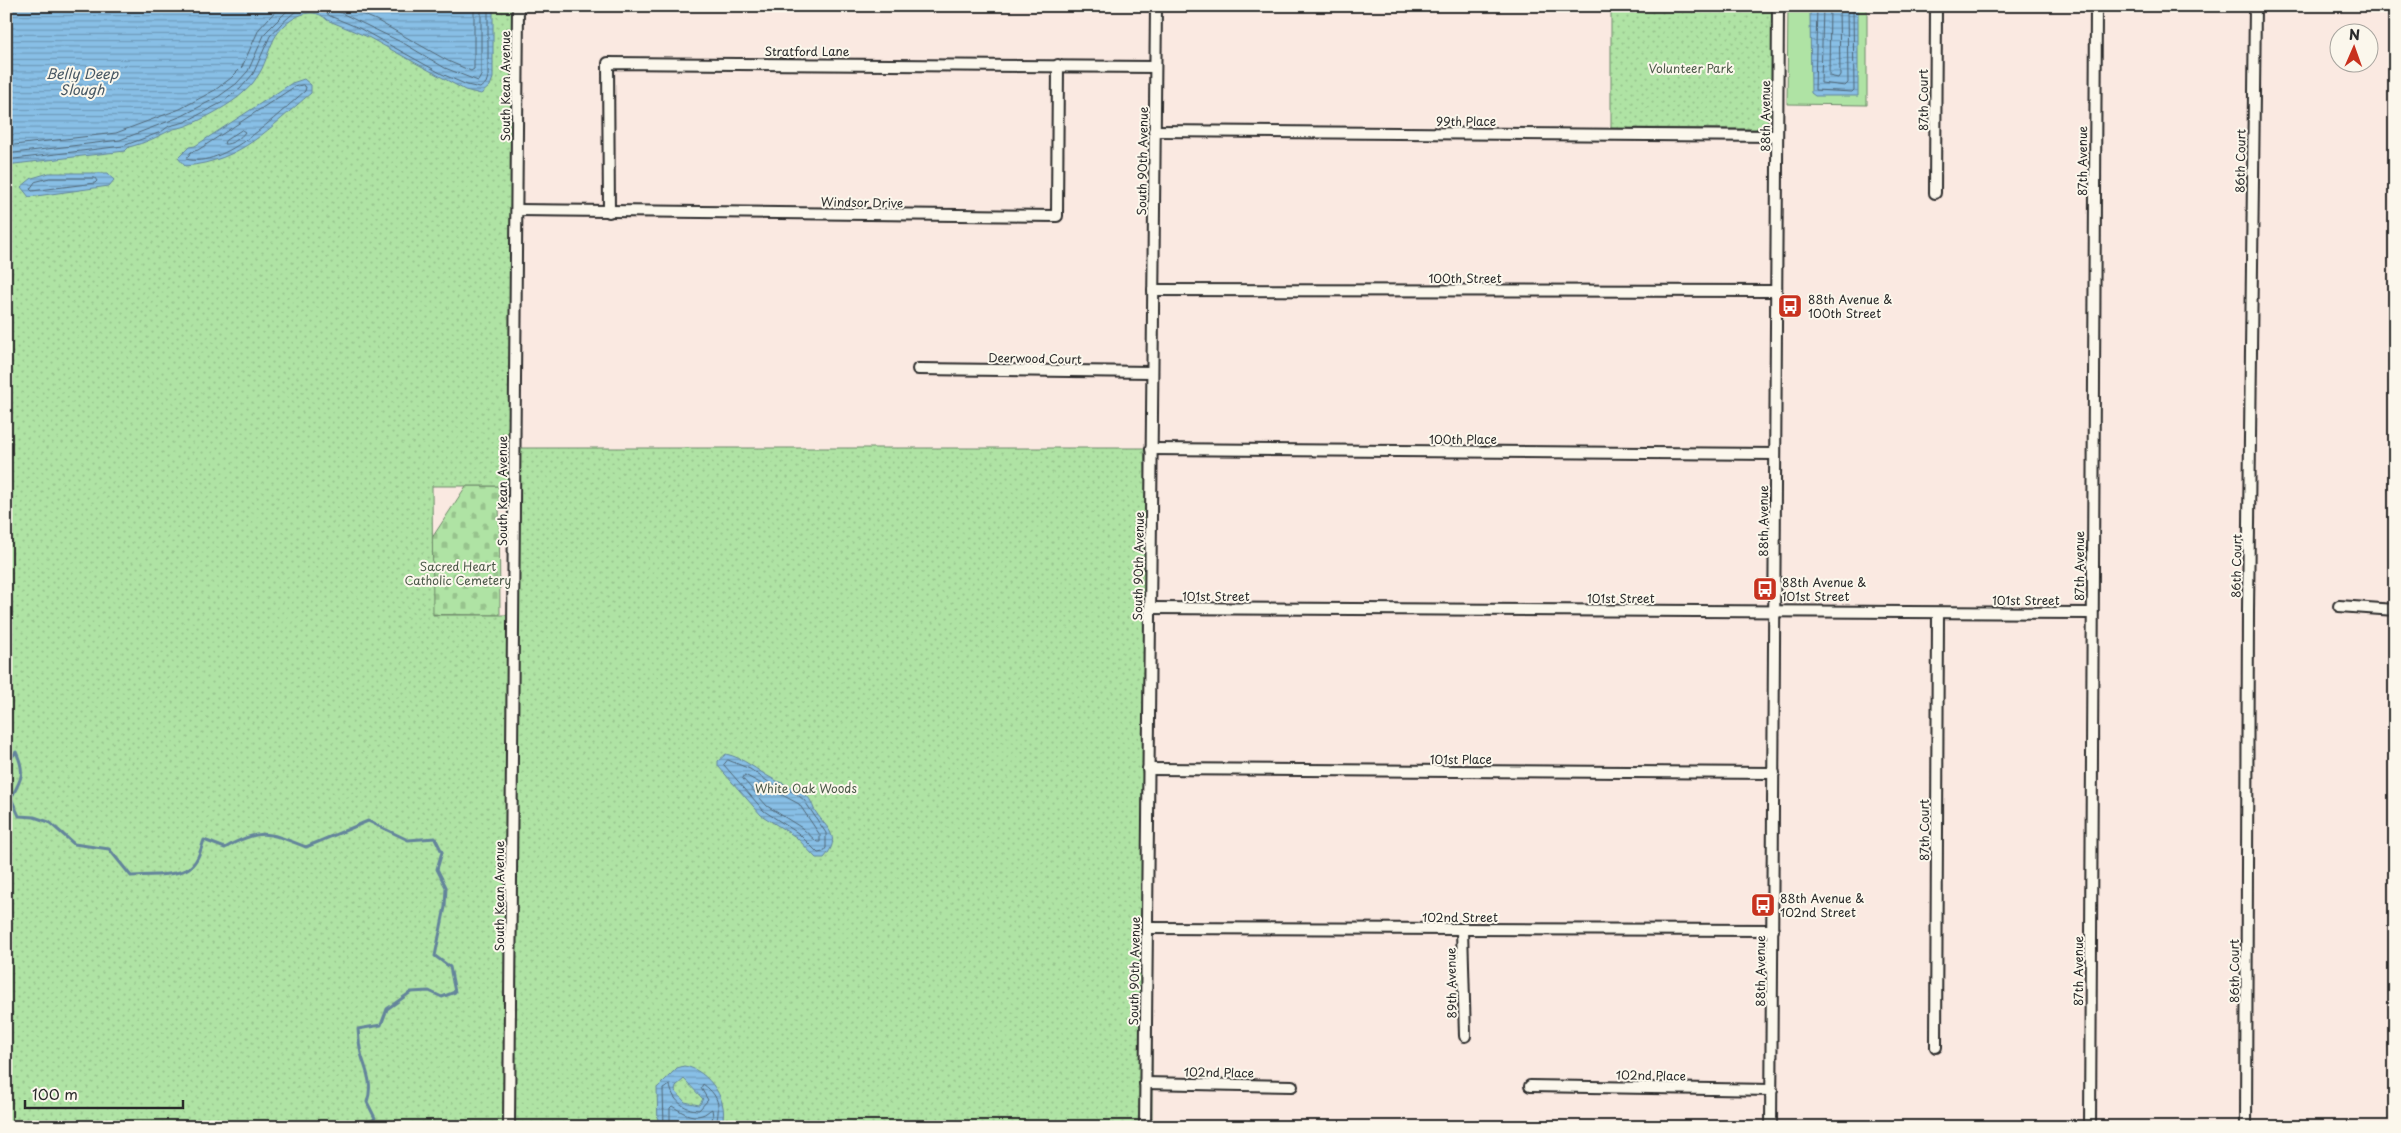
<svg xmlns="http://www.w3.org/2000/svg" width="2401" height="1133" viewBox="0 0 2401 1133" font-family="'Playpen Sans',sans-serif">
<defs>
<pattern id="cemetery-stones" width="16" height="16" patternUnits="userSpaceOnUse" patternTransform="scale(1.25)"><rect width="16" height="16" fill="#afe3a4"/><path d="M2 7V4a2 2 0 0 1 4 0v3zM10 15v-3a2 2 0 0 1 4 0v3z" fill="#97c38d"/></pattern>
<pattern id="park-dots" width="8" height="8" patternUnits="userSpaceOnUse" patternTransform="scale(1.25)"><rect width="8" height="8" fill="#afe3a4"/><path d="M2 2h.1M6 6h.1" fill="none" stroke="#97c38d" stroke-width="1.8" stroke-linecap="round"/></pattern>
<pattern id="water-rules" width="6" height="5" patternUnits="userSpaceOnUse" patternTransform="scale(1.25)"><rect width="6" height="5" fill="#88bfe6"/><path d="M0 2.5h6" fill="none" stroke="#6f9bbb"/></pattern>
</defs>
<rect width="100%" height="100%" fill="#fae9e1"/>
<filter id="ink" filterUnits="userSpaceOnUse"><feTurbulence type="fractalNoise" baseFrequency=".02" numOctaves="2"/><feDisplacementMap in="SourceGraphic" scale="10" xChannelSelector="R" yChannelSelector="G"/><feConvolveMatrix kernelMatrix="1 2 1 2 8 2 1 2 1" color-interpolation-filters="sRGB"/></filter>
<g filter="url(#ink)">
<path fill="#afe3a4" stroke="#6d8768" d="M 1788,6 L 1867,6 L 1867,105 L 1787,104 Z"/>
<path fill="url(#cemetery-stones)" stroke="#6d8768" d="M 466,486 L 499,486 L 500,615 L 382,614 Z"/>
<g fill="url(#park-dots)" stroke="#6d8768" fill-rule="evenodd">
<path d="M 6,6 L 517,6 L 512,448 L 1144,448 L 1147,501 L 1144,647 L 1152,699 L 1152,1127 L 6,1127 ZM 432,486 L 515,486 L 513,615 L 433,615 Z"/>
<path d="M 1611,6 L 1772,6 L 1771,110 L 1766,126 L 1755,129 L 1611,128 Z"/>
</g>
<g fill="url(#water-rules)" stroke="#63849b" fill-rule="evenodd">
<path d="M 6,6 L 493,6 L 493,78 L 490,86 L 481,94 L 465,90 L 368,37 L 327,20 C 310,2 283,22 274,39 C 268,51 265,66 257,77 C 254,82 249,88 244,92 C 232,104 202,120 186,126 C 181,128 175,128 171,130 C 157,137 145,143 129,147 L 125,151 L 6,165 Z"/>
<path d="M 1813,6 L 1855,6 L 1858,9 L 1858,96 L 1815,96 L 1811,93 L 1810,13 Z"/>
<path d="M 304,79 L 311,85 L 311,93 C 269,128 242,161 185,166 L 178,158 L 189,147 L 195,146 L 292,83 Z"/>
<path d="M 49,173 L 108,173 L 114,180 L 109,186 L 29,197 L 21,187 L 32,178 Z"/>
<path d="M 726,754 C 744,758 756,770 773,779 C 784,785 797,787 807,796 C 811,800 812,804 814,809 C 824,827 844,836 824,858 L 816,858 L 796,837 L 761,815 L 718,766 L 718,761 Z"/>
<path d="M 684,1066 C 708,1069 733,1104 720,1127 L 658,1127 L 657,1088 L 677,1068 ZM 684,1079 L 703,1099 L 699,1105 L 685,1102 L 675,1091 L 676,1086 Z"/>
</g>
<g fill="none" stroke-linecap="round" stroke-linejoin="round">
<g stroke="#506676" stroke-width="1">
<path d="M 327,6 L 405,44 L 445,68 L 478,81 L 481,76 L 481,6"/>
<path d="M 342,6 L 376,20 L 448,61 L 471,71 L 474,69 L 474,6"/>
<path d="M 1817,6 L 1815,90 L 1852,92 L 1854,90 L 1853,6"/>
<path d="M 1823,6 L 1821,83 L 1845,86 L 1848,83 L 1847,6"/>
<path d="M 1830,6 L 1829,76 L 1838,78 L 1840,75 L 1839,6"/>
<path d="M 303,85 L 306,87 L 305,91 C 279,113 223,170 186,159 L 191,152 L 198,150 L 294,87 Z"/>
<path d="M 242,130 L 245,132 C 241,138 231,145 224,144 L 225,141 Z"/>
<path d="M 6,146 L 116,133 L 180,109 L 215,90 L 231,78 L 242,67 L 259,29 L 280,6"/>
<path d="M 6,154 L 120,140 L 182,116 L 218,97 L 236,84 L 248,71 L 265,33 L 292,6"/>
<path d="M 6,160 L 123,146 L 161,132 L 169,126 L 185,122 L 221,103 L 240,89 L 253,74 L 270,36 L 281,24 L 297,10 L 306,8 L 325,12 L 330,16 L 359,28 L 442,74 L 467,85 L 480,88 L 486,83 L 488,77 L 488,6"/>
<path d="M 50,178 L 95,178 L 97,181 L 95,183 L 32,191 L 30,189 L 35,182 Z"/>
<path d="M 728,760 L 750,769 L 770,783 L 795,793 L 804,800 L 826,833 L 826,848 L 823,852 L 818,853 L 798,833 L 764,811 L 724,765 Z"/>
<path d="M 745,775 L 799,804 L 820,835 L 820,842 L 817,842 L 802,828 L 767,806 L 743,779 Z"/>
<path d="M 664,1127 L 663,1089 L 670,1085 C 672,1099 683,1110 699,1110 L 708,1100 L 701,1088 L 703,1084 C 722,1098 719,1108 716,1127"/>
<path d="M 670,1127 L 670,1108 L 672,1106 C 680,1111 691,1119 702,1115 C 706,1114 708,1111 712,1109 L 713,1116 L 710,1127"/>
</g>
<g stroke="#63849b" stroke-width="3">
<path d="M 6,764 L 16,752 C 26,773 21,780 11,798 L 19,816 L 34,817 L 49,822 L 74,844 L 109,849 L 131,876 C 146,875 178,876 189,868 C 198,862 201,849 204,840 L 225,848 C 261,827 270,833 306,847 L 368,821 L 408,840 L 435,838 L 442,852 L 437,869 L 446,887 L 445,907 L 435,956 L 450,967 L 455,992 L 442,997 L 429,991 L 411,992 L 387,1009 L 381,1025 L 358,1029 C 359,1038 359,1048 362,1057 C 367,1073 373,1085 367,1102 L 375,1118 L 366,1127"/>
<path d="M 329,1127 L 332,1127"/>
</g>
<defs>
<g id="minor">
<path d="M 1154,131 L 1777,136"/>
<path d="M 1935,193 L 1936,6"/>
<path d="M 517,210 L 1057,216 L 1058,65"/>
<path d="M 609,212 L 608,63 L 1155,67"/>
<path d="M 1153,290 L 1776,291"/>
<path d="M 918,369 L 1152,372"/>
<path d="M 1151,449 L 1775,454"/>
<path d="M 2339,606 L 2395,610"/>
<path d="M 1150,608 L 2092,613"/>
<path d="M 1148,769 L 1774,773"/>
<path d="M 1147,928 L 1773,930"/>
<path d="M 1462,930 L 1465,1036"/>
<path d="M 1936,1047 L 1938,613"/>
<path d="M 1145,1083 L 1292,1086"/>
<path d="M 1530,1086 L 1772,1090"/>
<path d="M 509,1127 L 518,6"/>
<path d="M 1145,1127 L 1156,6"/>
<path d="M 1771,1127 L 1778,6"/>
<path d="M 2090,1127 L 2096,6"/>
<path d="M 2246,1127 L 2248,610 L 2255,6"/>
</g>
</defs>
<use href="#minor" stroke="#2b2b2b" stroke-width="14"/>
<use href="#minor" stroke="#fbf7ec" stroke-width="10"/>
</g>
</g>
<defs>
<symbol id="bus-square" viewBox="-11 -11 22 22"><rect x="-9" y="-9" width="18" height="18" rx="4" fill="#c8321e" stroke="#fbf7ec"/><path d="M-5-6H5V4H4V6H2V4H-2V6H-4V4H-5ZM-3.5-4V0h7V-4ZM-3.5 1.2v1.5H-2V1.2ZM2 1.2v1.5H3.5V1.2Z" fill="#fff"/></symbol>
</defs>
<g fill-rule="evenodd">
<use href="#bus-square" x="1776" y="292" width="28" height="28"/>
<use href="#bus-square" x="1751" y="575" width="28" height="28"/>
<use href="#bus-square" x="1749" y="891" width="28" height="28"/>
</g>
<g text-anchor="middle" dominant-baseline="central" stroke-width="4" stroke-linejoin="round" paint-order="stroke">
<g font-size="12" fill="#2b2b2b" stroke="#fbf7ec">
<text x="807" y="51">Stratford Lane</text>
<text transform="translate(505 86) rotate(-90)">South Kean Avenue</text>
<text transform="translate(1923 100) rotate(-90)">87th Court</text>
<text transform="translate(1765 116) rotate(-90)">88th Avenue</text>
<text x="1466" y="121">99th Place</text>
<text transform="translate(1142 161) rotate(-89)">South 90th Avenue</text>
<text transform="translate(2082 161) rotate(-90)">87th Avenue</text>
<text transform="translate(2240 161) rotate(-89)">86th Court</text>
<text transform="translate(862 202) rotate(1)">Windsor Drive</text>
<text x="1465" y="278">100th Street</text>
<text transform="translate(1035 358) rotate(1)">Deerwood Court</text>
<text x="1463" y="439">100th Place</text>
<text transform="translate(502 491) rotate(-90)">South Kean Avenue</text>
<text transform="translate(1763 521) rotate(-90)">88th Avenue</text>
<text transform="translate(1138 566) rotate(-89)">South 90th Avenue</text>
<text transform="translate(2079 566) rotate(-90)">87th Avenue</text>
<text transform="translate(2236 566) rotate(-89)">86th Court</text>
<text x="1216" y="596">101st Street</text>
<text x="1621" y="598">101st Street</text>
<text x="2026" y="600">101st Street</text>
<text x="1461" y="759">101st Place</text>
<text transform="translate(1924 830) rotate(-90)">87th Court</text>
<text transform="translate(499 896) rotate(-90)">South Kean Avenue</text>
<text x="1460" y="917">102nd Street</text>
<text transform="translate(1134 971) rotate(-89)">South 90th Avenue</text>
<text transform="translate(1760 971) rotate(-90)">88th Avenue</text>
<text transform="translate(2078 971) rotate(-90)">87th Avenue</text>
<text transform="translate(2234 971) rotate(-90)">86th Court</text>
<text transform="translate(1451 983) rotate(-91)">89th Avenue</text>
<text transform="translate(1219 1072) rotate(1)">102nd Place</text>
<text transform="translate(1651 1075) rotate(1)">102nd Place</text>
</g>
<g font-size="12" fill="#4c5949" stroke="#fbf7ec">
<text x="1691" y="68">Volunteer Park</text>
<text x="458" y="566">Sacred Heart<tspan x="458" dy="14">Catholic Cemetery</tspan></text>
<text x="806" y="788">White Oak Woods</text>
</g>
<g font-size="12" fill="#2b2b2b" stroke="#fbf7ec" text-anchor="start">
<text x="1808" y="299">88th Avenue &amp;<tspan x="1808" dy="14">100th Street</tspan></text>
<text x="1782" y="582">88th Avenue &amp;<tspan x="1782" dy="14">101st Street</tspan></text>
<text x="1780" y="898">88th Avenue &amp;<tspan x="1780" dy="14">102nd Street</tspan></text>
</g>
<g font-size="14" font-style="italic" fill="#475763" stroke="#fbf7ec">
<text x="82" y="73">Belly Deep<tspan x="82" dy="16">Slough</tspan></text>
</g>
</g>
<rect width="2401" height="1133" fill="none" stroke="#fbf7ec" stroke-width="25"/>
<rect x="12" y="12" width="2376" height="1108" fill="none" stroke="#2b2b2b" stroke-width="2" filter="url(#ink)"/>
<g transform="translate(2354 48) rotate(2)"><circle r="24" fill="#fbf7ec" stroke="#a8a59f"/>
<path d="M0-4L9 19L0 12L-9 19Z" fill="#c8321e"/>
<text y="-8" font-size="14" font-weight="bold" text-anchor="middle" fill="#2b2b2b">N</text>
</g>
<path d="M25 1100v8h158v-8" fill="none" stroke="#2b2b2b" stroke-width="2.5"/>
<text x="32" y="1100" font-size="15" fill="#2b2b2b" stroke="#fbf7ec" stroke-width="4" paint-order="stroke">100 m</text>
</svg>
